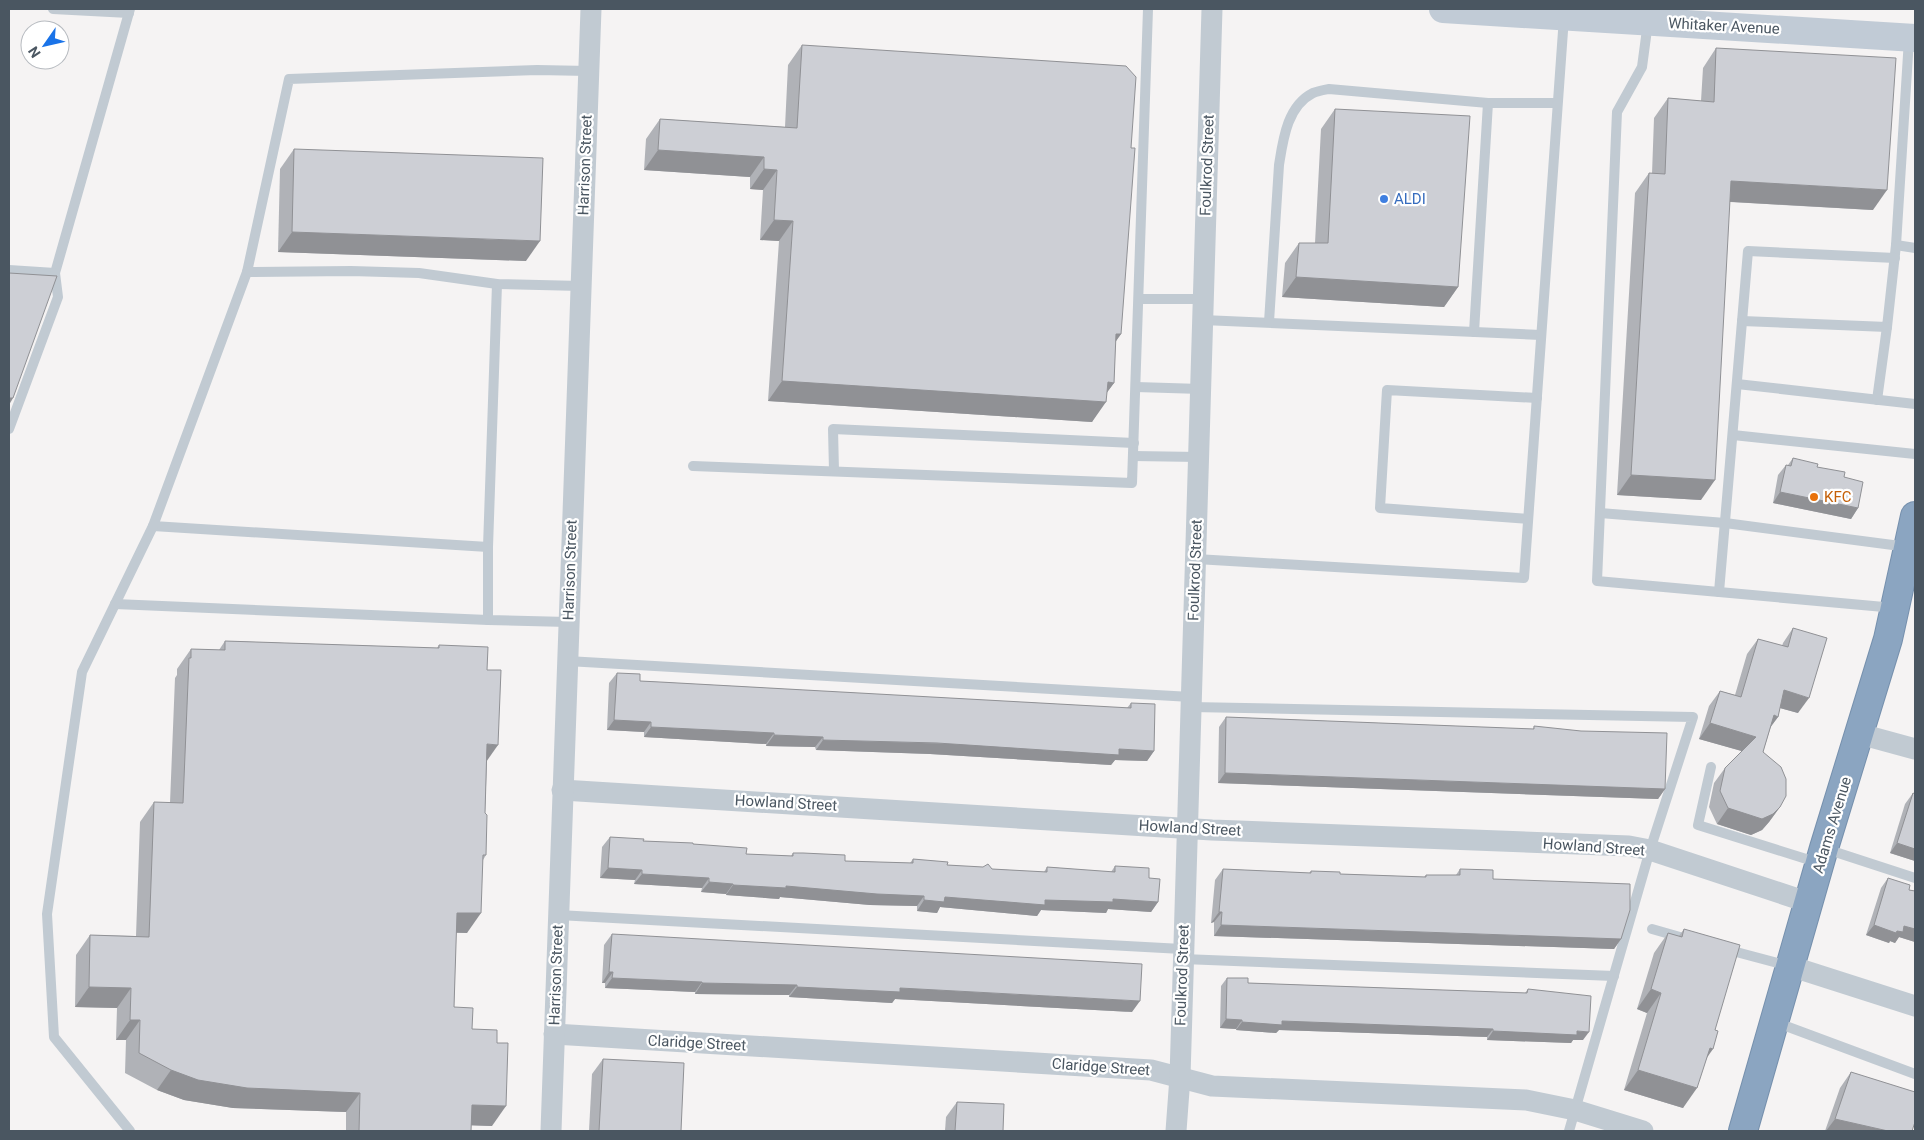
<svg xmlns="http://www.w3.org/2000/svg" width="1924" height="1140" viewBox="0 0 1924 1140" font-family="Roboto,sans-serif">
<rect width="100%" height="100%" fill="#f5f3f3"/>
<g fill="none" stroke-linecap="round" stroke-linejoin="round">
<defs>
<path id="highway" d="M 1743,1131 L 1824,848 L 1888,639 L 1915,516"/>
</defs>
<use href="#highway" stroke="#7690ad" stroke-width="30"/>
<g stroke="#c1cad2" stroke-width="10">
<path d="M 53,9 L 129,13"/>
<path d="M 1648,22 L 1642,67 L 1617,112 L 1597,581 L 1719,592"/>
<path d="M 1896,245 L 1915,248"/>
<path d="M 9,270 L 55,273 L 130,9"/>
<path d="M 247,272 L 289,79 L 537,70 L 589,71"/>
<path d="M 497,284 L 488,547 L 488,620 L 568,622"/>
<path d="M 1139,299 L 1203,299"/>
<path d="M 1203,320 L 1541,335"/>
<path d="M 1742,321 L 1887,327 L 1896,245 L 1909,39"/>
<path d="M 1269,322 L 1279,165 C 1283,140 1287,106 1313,93 C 1318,91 1324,90 1329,89 L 1488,103"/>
<path d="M 1474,332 L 1488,103 L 1557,103"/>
<path d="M 1737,384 L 1915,404"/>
<path d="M 1136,387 L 1201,389"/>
<path d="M 1877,400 L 1887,327"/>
<path d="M 9,429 L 58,297 L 55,273"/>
<path d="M 1733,435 L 1915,454"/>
<path d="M 1133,456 L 1199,457"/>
<path d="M 693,466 L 1132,483 L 1148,9"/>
<path d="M 834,471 L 833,429 L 1134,443"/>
<path d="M 1600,513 L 1725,523 L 1908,547"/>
<path d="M 1528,519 L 1380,508 L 1387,390 L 1537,398"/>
<path d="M 488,547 L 153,526 L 247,272 L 351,271 L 419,273 L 497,284 L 581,286"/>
<path d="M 1196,559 L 1524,578 L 1564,17"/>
<path d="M 115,604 L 488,620"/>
<path d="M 1895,608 L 1719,592 L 1748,251 L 1895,258"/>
<path d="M 567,661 L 1191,697"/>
<path d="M 1191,707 L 1693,717 L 1650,850 L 1569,1131"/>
<path d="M 1711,767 L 1698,825 L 1819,863"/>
<path d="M 1826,849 L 1915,878"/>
<path d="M 558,915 L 1182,949"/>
<path d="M 1652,929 L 1680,937"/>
<path d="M 1725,949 L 1789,966"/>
<path d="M 1183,959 L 1614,976"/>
<path d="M 1775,1022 L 1915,1074"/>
<path d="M 130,1131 L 54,1037 L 47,914 L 82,672 L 153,526"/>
</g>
<g stroke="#c1cad2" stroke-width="21">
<path d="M 1860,734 L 1915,749"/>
<path d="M 562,790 L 1212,830 L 1629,846 L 1650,850 L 1810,903"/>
<path d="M 1790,966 L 1915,1006"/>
<path d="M 554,1034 L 1151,1070 L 1212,1086 L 1526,1100 L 1575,1110 L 1643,1131"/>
<path d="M 551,1131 L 591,9"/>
<path d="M 1176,1131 L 1180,1077 L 1212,9"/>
</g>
<path stroke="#c1cbd6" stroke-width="28" d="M 1443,9 L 1915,38"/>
<use href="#highway" stroke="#8ba5c1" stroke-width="28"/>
</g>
<g fill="#b0b2b7">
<path d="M 802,45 L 1121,334 L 1115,342 L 1114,383 L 1107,392 L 1092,422 L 768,401 L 779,241 L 760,240 L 763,190 L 750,189 L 750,177 L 644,170 L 646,139 L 660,119 L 785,127 L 788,65 Z"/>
<path d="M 1716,48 L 1873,210 L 1730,202 L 1701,500 L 1617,495 L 1635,193 L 1649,173 L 1652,174 L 1654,118 L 1668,98 L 1701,101 L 1703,68 Z"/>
<path d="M 1335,109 L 1458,287 L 1444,307 L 1282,297 L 1285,263 L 1299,243 L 1315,243 L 1321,129 Z"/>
<path d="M 294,149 L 526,261 L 278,252 L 280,169 Z"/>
<path d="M 1793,458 L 1844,477 L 1858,508 L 1851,519 L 1773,503 L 1778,475 L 1786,465 L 1788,465 Z"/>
<path d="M 1793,628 L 1798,713 L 1780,708 L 1778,717 L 1771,726 L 1763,752 L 1780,807 L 1769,822 L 1762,830 L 1751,835 L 1717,824 L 1709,807 L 1714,783 L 1725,768 L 1742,751 L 1699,739 L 1709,706 L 1720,691 L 1735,695 L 1747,654 L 1758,639 L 1782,646 L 1783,643 Z"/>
<path d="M 225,641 L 437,648 L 439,645 L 487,670 L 487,761 L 485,813 L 486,855 L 483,860 L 467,933 L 456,933 L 454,1007 L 472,1029 L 492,1126 L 471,1125 L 471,1131 L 346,1131 L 346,1112 L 233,1108 L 184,1100 L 157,1090 L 125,1073 L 126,1040 L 116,1040 L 117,1008 L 75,1007 L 76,955 L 90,935 L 136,936 L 140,822 L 154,802 L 170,803 L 175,678 L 177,675 L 177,669 L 191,649 L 219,650 Z"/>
<path d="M 617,673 L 640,681 L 1127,708 L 1131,703 L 1154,751 L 1147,761 L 1115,760 L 1111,765 L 930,754 L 816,750 L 815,747 L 766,746 L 766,744 L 644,737 L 644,732 L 607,730 L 609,683 Z"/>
<path d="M 1226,717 L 1533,729 L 1534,726 L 1665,789 L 1658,799 L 1218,783 L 1219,727 Z"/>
<path d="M 1913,793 L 1915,861 L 1890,853 L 1905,804 Z"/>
<path d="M 610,837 L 643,841 L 693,844 L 746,854 L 791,856 L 793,853 L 845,861 L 910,863 L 913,859 L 947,865 L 992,869 L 1044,872 L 1047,867 L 1111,872 L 1115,866 L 1149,878 L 1158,902 L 1151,912 L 1108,909 L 1106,913 L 1041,910 L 1037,916 L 940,907 L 937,913 L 917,911 L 917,906 L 870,905 L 780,897 L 779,899 L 726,895 L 726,894 L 701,892 L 702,888 L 634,884 L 635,880 L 600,878 L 602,847 Z"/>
<path d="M 1223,869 L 1309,873 L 1311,871 L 1340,874 L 1424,877 L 1426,875 L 1456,875 L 1460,869 L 1493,879 L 1621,939 L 1614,949 L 1214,936 L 1214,922 L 1211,923 L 1215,880 Z"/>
<path d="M 1888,878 L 1909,890 L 1915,891 L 1915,942 L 1899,937 L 1895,943 L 1890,941 L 1889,943 L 1866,935 L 1881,888 Z"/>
<path d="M 1684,929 L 1707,1058 L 1683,1108 L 1624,1090 L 1647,1013 L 1637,1009 L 1654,953 L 1668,933 L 1679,936 Z"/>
<path d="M 612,934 L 1132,1012 L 895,999 L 892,1003 L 789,997 L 789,995 L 695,994 L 695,992 L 605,988 L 605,983 L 602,983 L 604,945 Z"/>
<path d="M 1227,978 L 1248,983 L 1525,993 L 1528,989 L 1583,1040 L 1573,1040 L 1571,1043 L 1487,1040 L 1487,1037 L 1279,1030 L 1276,1033 L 1236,1030 L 1236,1029 L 1220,1028 L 1221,986 Z"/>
<path d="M 603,1059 L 681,1131 L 589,1131 L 592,1074 Z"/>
<path d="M 1851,1072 L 1912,1131 L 1825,1131 L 1840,1088 Z"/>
<path d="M 957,1102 L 1003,1131 L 945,1131 L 946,1117 Z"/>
</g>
<g fill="#909195">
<path d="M 658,150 L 764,157 L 750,177 L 644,170 Z"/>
<path d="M 764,169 L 777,170 L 763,190 L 750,189 Z"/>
<path d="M 1731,181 L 1887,190 L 1873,210 L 1717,201 Z"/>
<path d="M 774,220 L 793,221 L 779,241 L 760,240 Z"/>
<path d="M 292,232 L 540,241 L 526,261 L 278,252 Z"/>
<path d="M 1296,277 L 1458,287 L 1444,307 L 1282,297 Z"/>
<path d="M 1116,334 L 1121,334 L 1107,354 Z"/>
<path d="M 782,381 L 1108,382 L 1114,383 L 1100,402 L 1106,402 L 1092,422 L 768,401 Z"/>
<path d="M 9,398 L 13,398 L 9,405 Z"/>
<path d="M 1631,475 L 1715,480 L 1701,500 L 1617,495 Z"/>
<path d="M 1780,492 L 1858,508 L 1851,519 L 1773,503 Z"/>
<path d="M 1784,690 L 1809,698 L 1798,713 L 1773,706 Z"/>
<path d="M 1774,715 L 1778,717 L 1767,732 Z"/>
<path d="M 614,720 L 651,722 L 644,732 L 607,730 Z"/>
<path d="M 1710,723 L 1756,737 L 1745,752 L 1699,739 Z"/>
<path d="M 651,727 L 774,733 L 766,744 L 644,737 Z"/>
<path d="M 774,735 L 823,737 L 815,747 L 766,746 Z"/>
<path d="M 823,740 L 1119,749 L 1154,751 L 1147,761 L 1115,760 L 1111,765 L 930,754 L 816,750 Z"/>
<path d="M 487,744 L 498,745 L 484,765 Z"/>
<path d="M 1225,773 L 1665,789 L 1658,799 L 1218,783 Z"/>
<path d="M 1780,807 L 1769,822 L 1762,830 L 1751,835 L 1717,824 L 1728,808 Z"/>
<path d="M 1897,843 L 1915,849 L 1915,861 L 1890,853 Z"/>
<path d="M 608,868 L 642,870 L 635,880 L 600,878 Z"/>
<path d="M 642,874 L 709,878 L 702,888 L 634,884 Z"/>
<path d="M 709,882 L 733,884 L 726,894 L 701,892 Z"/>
<path d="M 733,885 L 786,886 L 924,896 L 917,906 L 870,905 L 780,897 L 779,899 L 726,895 Z"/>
<path d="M 945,897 L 1045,900 L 1113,899 L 1158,902 L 1151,912 L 1108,909 L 1106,913 L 1041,910 L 1037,916 L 940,907 L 937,913 L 917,911 L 924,900 Z"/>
<path d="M 1219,912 L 1222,912 L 1214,922 L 1211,923 Z"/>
<path d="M 457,913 L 481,913 L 467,933 L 443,932 Z"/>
<path d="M 1221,925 L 1621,939 L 1614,949 L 1214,936 Z"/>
<path d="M 1874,925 L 1897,931 L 1904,926 L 1915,929 L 1915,942 L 1899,937 L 1895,943 L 1890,941 L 1889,943 L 1866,935 Z"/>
<path d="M 609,972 L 613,972 L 605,983 L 602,983 Z"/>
<path d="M 612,978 L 702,982 L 695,992 L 605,988 Z"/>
<path d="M 702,983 L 797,985 L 789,995 L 695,994 Z"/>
<path d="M 89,987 L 131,988 L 117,1008 L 75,1007 Z"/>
<path d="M 797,987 L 900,988 L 1140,1001 L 1132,1012 L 895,999 L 892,1003 L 789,997 Z"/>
<path d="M 1651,989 L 1661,993 L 1647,1013 L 1637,1009 Z"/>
<path d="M 1226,1019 L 1242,1020 L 1236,1029 L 1220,1028 Z"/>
<path d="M 130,1020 L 140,1020 L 126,1040 L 116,1040 Z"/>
<path d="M 1282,1021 L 1493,1029 L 1487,1037 L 1279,1030 L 1276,1033 L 1236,1030 L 1242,1022 Z"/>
<path d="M 1493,1031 L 1577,1031 L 1589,1032 L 1583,1040 L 1573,1040 L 1571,1043 L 1487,1040 Z"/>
<path d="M 1710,1048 L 1713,1049 L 1699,1069 Z"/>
<path d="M 171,1070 L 360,1093 L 346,1112 L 233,1108 L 184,1100 L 157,1090 Z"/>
<path d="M 1638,1070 L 1697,1088 L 1683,1108 L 1624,1090 Z"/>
<path d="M 472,1105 L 506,1106 L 492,1126 L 458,1125 Z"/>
<path d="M 1835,1119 L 1888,1131 L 1826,1131 Z"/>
</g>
<g fill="#cdcfd5" stroke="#909195">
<path d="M 802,45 L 1126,66 L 1136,77 L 1131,148 L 1135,148 L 1121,334 L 1116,334 L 1114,383 L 1108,382 L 1106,402 L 782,381 L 793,221 L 774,220 L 777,170 L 764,169 L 764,157 L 658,150 L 660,119 L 797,128 Z"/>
<path d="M 1716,48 L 1896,58 L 1887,190 L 1731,181 L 1715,480 L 1631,475 L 1649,173 L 1665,174 L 1668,98 L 1714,102 Z"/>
<path d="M 1335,109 L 1470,116 L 1458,287 L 1296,277 L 1299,243 L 1328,243 Z"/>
<path d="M 294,149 L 543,158 L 540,241 L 292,232 Z"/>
<path d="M 9,273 L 57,276 L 13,398 L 9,398 Z"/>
<path d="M 1793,458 L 1818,464 L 1817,467 L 1845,472 L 1844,477 L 1863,482 L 1858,508 L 1780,492 L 1786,465 L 1791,466 Z"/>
<path d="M 1793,628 L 1827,638 L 1809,698 L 1784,690 L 1778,717 L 1774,715 L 1763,752 L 1781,767 L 1786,779 L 1786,796 L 1780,807 L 1773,814 L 1762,819 L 1728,808 L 1720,791 L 1725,768 L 1756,737 L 1710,723 L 1720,691 L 1741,697 L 1758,639 L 1788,647 Z"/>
<path d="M 225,641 L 439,648 L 439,645 L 488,647 L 487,670 L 501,670 L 498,745 L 487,744 L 485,813 L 487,815 L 486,855 L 483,855 L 481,913 L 457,913 L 454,1007 L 473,1008 L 472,1029 L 497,1030 L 497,1043 L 508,1043 L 506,1106 L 472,1105 L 471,1131 L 359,1131 L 360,1093 L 247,1088 L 198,1080 L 171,1070 L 139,1053 L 140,1020 L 130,1020 L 131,988 L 89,987 L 90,935 L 149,937 L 154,802 L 183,803 L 189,658 L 191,658 L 191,649 L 225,650 Z"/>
<path d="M 617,673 L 640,674 L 640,681 L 660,682 L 1131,708 L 1131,703 L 1155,704 L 1154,751 L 1119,749 L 1119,755 L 937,743 L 823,740 L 823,737 L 774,735 L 774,733 L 651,727 L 651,722 L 614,720 Z"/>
<path d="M 1226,717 L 1534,729 L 1534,726 L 1581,731 L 1667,733 L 1665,789 L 1225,773 Z"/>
<path d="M 1913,793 L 1915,794 L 1915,849 L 1897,843 Z"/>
<path d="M 610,837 L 644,839 L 643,841 L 693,843 L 693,844 L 747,848 L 746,854 L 793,856 L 793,853 L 803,853 L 845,855 L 845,861 L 913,863 L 913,859 L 948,862 L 947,865 L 983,867 L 988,864 L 992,869 L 1047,872 L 1047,867 L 1115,872 L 1115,866 L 1149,868 L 1149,878 L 1160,879 L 1158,902 L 1113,899 L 1113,902 L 1045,900 L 1045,905 L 945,897 L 944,902 L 924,900 L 924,896 L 877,894 L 786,886 L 786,888 L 733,885 L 733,884 L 709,882 L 709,878 L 642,874 L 642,870 L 608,868 Z"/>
<path d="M 1223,869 L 1311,873 L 1311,871 L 1340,872 L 1340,874 L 1426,877 L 1426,875 L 1460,875 L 1460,869 L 1493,870 L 1493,879 L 1630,884 L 1630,910 L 1621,939 L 1221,925 L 1222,912 L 1219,912 Z"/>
<path d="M 1888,878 L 1910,885 L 1909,890 L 1915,891 L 1915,929 L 1904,926 L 1903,932 L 1897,931 L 1896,933 L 1874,925 Z"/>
<path d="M 1684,929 L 1740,945 L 1715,1030 L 1718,1031 L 1713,1049 L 1710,1048 L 1697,1088 L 1638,1070 L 1661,993 L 1651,989 L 1668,933 L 1682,937 Z"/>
<path d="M 612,934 L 1142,964 L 1140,1001 L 900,988 L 900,992 L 797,987 L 797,985 L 702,983 L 702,982 L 612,978 L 613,972 L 609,972 Z"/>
<path d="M 1227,978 L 1248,978 L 1248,983 L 1527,993 L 1528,989 L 1591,996 L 1589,1032 L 1577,1031 L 1577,1035 L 1493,1031 L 1493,1029 L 1282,1021 L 1282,1025 L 1242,1022 L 1242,1020 L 1226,1019 Z"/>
<path d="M 603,1059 L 684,1063 L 681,1131 L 599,1131 Z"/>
<path d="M 1851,1072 L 1915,1092 L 1915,1122 L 1912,1131 L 1888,1131 L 1835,1119 Z"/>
<path d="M 957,1102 L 1004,1104 L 1003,1131 L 955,1131 Z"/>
</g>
<circle fill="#3f7fe0" stroke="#fff" stroke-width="2" cx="1384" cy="199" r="5"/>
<circle fill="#e8710a" stroke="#fff" stroke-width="2" cx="1814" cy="497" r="5"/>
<g text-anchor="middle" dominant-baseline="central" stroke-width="4.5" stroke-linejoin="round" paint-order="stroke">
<g font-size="15" fill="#4a5661" stroke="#fff">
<text transform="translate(1724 26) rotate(3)">Whitaker Avenue</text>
<text transform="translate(585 165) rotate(-88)">Harrison Street</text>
<text transform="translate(1207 165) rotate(-88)">Foulkrod Street</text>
<text transform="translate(570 570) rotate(-88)">Harrison Street</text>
<text transform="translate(1195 570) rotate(-88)">Foulkrod Street</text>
<text transform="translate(786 803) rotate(3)">Howland Street</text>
<text transform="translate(1832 825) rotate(-73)">Adams Avenue</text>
<text transform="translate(1190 828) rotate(3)">Howland Street</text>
<text transform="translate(1594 847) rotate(4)">Howland Street</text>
<text transform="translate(556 975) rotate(-88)">Harrison Street</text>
<text transform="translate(1182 975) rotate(-88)">Foulkrod Street</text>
<text transform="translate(697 1043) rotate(3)">Claridge Street</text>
<text transform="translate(1101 1067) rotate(4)">Claridge Street</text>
</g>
<g font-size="15" fill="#366cbe" stroke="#fff" text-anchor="start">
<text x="1394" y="199">ALDI</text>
</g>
<g font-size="15" fill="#c56008" stroke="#fff" text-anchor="start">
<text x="1824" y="497">KFC</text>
</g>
</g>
<rect width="1924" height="1140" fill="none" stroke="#4a5661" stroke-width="20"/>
<g transform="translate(45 45) rotate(236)"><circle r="24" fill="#ffffff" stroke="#b7bbc0"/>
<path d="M0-4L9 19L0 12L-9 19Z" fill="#1a73e8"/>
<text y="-8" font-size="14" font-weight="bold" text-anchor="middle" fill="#4a5661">N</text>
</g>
</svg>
